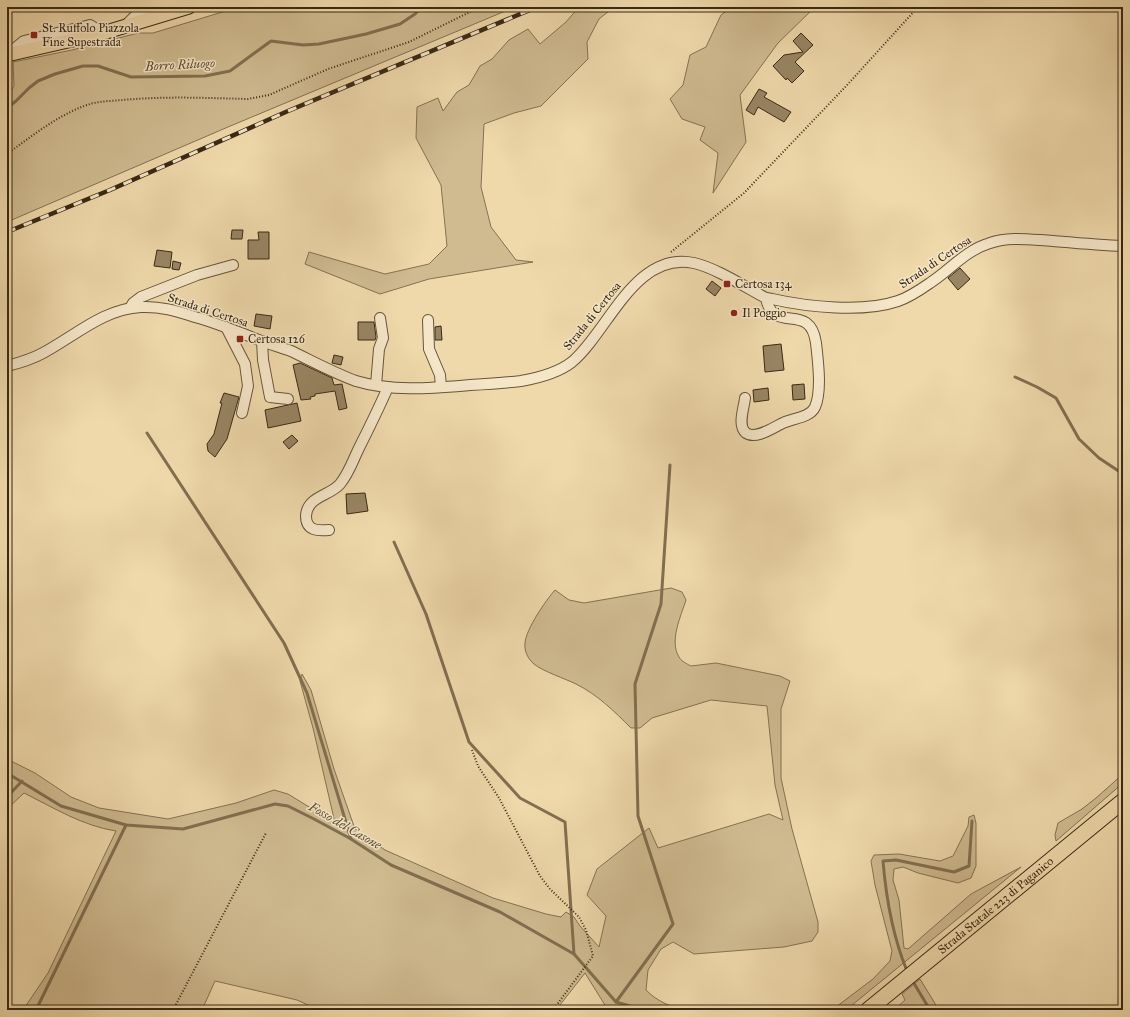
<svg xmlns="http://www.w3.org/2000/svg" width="1130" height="1017" viewBox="0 0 1130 1017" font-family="'IM FELL Great Primer',serif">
<rect width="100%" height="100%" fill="#efd9ab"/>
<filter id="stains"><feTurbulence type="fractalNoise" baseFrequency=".005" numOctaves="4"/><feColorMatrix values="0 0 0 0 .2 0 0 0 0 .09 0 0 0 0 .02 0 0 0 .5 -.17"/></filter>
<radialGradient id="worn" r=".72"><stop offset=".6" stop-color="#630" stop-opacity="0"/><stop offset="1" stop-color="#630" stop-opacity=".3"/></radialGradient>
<g fill="#d0bb91" stroke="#847252">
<path d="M 239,7 L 515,7 L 228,127 L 7,222 L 7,98 L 14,86 L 13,62 L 72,50 L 138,33 L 153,33 Z"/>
<path d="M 579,7 L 614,7 L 599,19 L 587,42 L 588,59 L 541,106 L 514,113 L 484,124 L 481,187 L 491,227 L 516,260 L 533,262 L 429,279 L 380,294 L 305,264 L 309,252 L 385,274 L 429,264 L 447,246 L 441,185 L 416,138 L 417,107 L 438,98 L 443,111 L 457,92 L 469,85 L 480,66 L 492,59 L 509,40 L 528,29 L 540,44 L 566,22 Z"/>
<path d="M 732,7 L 815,7 L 778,43 L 740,95 L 746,142 L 713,193 L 718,153 L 700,140 L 705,127 L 682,119 L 670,99 L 683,85 L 690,55 L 706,47 L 721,15 Z"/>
<path d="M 671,588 L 682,592 L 686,600 C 681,616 669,641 679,657 C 681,661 687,664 691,666 L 716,663 L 780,676 L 790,681 L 781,709 L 781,778 L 792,829 L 818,922 L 818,932 L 812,941 L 784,947 L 694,954 L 673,942 L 661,949 L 648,970 L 646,990 C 657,1001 670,1007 685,1010 L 608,1010 L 585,973 L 556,1010 L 319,1010 L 297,1000 L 215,981 L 202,1010 L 23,1010 L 48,973 L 116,831 C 83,826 54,808 24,793 L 7,809 L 7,759 L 35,773 L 71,797 L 99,808 L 168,819 L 236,803 L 274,790 L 288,794 L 335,823 L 313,728 L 300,681 L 302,674 L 311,690 L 334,769 L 355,829 L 385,850 L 493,898 L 546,914 L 561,917 L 566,912 L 574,917 L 580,926 L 599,947 L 606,916 L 587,895 L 597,869 L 649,828 L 658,848 L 769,814 L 783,820 L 775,785 L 767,706 L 711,700 L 652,718 L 640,728 L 631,728 C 614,711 598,695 576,684 C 566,679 542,671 534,664 C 528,659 524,651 525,643 C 526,629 546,600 555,590 L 569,600 L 584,603 Z"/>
<path d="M 1123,774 L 1123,783 L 1056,841 L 1055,835 L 1058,823 L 1082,809 L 1096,798 Z"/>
<path d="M 974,815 L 976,823 L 976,866 L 971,878 L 958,883 L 918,873 L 903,867 L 894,869 L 893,880 L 899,900 L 904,948 L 908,949 L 971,894 L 1021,867 L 846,1010 L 832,1010 L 873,979 L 890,961 L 892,951 L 875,885 L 871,861 L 874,855 L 899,854 L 940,861 L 953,856 L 968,826 L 969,817 Z"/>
<path d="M 920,979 L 939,1010 L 894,1010 L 905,1000 L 902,994 Z"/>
</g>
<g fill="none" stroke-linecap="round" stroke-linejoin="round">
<g stroke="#816f50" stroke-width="3">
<path d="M 7,108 L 16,101 L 29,88 L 38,81 L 55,74 L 83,66 L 98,66 L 131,77 L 205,76 L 230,71 L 271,41 L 303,45 L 319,44 L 366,34 L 400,24 L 415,14 L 421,7"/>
<path d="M 1015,377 L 1037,387 L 1056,398 L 1079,439 L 1099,458 L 1123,474"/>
<path d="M 147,433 L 284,643 L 307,693 L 351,839"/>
<path d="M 394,542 L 426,614 L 469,742 L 520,798 L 565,822 L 574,954"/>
<path d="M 7,773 L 61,806 L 126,825 L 183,829 L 275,804 L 288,806 L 314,819 L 351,839 L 391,865 L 500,912 L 574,954 L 616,1002 L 644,1010"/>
<path d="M 7,797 L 22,781"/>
<path d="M 907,971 C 893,937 886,897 883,861 L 896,860 L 954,872 L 969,866 L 972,821"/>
<path d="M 912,980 L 930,1010"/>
<path d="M 616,1002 L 673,924 L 638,816 L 635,684 L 661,604 L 670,465"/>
<path d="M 36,1010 L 126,825"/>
</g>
</g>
<g fill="#988563" stroke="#392914">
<path d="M 801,33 L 813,45 L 795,62 L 804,71 L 792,83 L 787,78 L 786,80 L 773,66 L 784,55 L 803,52 L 793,41 Z"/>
<path d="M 759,89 L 767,93 L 764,97 L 791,112 L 784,122 L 758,107 L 754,115 L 746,110 Z"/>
<path d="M 232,230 L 243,230 L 242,239 L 231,239 Z"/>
<path d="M 258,232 L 269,232 L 269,259 L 248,259 L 248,240 L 259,240 Z"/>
<path d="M 157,250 L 172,252 L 170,268 L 154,266 Z"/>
<path d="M 173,261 L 181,263 L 179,270 L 172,269 Z"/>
<path d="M 960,268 L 970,279 L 958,290 L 948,278 Z"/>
<path d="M 712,281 L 721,288 L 715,296 L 706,289 Z"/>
<path d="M 256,314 L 272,316 L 270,329 L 254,326 Z"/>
<path d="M 358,322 L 374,322 L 376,337 L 375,340 L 358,340 Z"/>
<path d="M 441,326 L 442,340 L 435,340 L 435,327 Z"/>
<path d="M 781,344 L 784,370 L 765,372 L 763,346 Z"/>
<path d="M 334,355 L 343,357 L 341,365 L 332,363 Z"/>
<path d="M 300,363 L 332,378 L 334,385 L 342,384 L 347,408 L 339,410 L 335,391 L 315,394 L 315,396 L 310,397 L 311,399 L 301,400 L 293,365 Z"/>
<path d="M 804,384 L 805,399 L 793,400 L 792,385 Z"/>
<path d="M 768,388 L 769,400 L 754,402 L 753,390 Z"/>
<path d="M 224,393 L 239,397 L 227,439 L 215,457 L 208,451 L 207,444 L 214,434 L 222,403 L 220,403 Z"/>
<path d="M 297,403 L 301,421 L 268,428 L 265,410 Z"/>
<path d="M 292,435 L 298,441 L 289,449 L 283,442 Z"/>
<path d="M 365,493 L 368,511 L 347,514 L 346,494 Z"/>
</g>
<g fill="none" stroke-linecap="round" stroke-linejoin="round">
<defs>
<g id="minor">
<path d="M 125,26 L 139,12 L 154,7"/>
<path d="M 8,54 L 24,41 L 90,25 L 103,33"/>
<path d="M 130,308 L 133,303 L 141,297 L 197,275 L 233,265"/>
<path d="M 428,320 L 429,349 L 440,375 L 441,387"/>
<path d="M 226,327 L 245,364 L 248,386 L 242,413"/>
<path d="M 262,341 L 263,360 L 270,397 L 288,399"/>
<path d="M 7,366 C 19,363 32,359 43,353 C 75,336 103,309 141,307 C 160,306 177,311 195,317 C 217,323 238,332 259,340 C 269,344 280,347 291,351 C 312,361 334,373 356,381 C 392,392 433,388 470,385 C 487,384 504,383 521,381 C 538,378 558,373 572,362 C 608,332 635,250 694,263 C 716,268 745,287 766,298 L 772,299 C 808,307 863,313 898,301 C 910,297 920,290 930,283 C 950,270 966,250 990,243 C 1010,236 1032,240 1053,241 C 1077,243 1100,245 1123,246"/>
<path d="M 376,385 L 379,349 L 383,338 L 380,318"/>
<path d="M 745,398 C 744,408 737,426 746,433 C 756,440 774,427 783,423 C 793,418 810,418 815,407 C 822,391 818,361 816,343 C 810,300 773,336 766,298"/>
<path d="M 329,530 C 318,531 306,531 306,516 C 307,496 330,496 340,484 C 349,473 353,460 359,448 C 369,428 379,408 388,387"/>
</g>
<path id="major" d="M 7,55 L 103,33 L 189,7"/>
<g id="highway">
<path id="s1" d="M 868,1010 L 1123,801"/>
</g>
</defs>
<use href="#minor" stroke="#66553a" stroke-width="12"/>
<use href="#major" stroke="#392914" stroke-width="15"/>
<use href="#highway" stroke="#392914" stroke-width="17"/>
<g stroke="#392914" stroke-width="2" stroke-dasharray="1 2" stroke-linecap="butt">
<path d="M 7,154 C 32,136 58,115 87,105 C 98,101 111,101 123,100 C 165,96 207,98 248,99 L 269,95 L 328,69 L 409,42 L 480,7"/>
<path d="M 671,252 L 744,193 L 849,83 L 918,7"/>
<path d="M 472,750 L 478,766 L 499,798 L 540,876 L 550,889 L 579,917 L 586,930 L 593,956 L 553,1010"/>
<path d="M 7,813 L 10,810"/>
<path d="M 173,1010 L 266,833"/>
</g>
<use href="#minor" stroke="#f5e6c8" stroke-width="10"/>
<use href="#major" stroke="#efd9ab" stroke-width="13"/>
<use href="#highway" stroke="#efd9ab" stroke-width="15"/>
<defs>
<path id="rail" d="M 7,232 L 110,190 L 288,111 L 537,7"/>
</defs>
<use href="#rail" stroke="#392914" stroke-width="4.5"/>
<use href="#rail" stroke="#f5e6c8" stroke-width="3" stroke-dasharray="9" stroke-linecap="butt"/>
</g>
<g fill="#8f2418" stroke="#f5e6c8" stroke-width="1.5">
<rect x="30" y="31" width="8" height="8" rx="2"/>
<rect x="723" y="280" width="8" height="8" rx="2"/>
<circle cx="734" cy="313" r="4"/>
<rect x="236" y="335" width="8" height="8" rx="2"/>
</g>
<g text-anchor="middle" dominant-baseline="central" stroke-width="3" stroke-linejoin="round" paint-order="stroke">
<g font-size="12" fill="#392914" stroke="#f5e6c8" text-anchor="start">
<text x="42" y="28">St. Ruffolo Piazzola<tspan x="42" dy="14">Fine Supestrada</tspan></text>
<text x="735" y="284">Certosa 134</text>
<text x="742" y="313">Il Poggio</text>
<text x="248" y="339">Certosa 126</text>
</g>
<g font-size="12" fill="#392914" stroke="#f5e6c8">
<text transform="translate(935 262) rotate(-34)">Strada di Certosa</text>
<text transform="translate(208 310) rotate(18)">Strada di Certosa</text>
<text transform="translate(592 316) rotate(-51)">Strada di Certosa</text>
<text stroke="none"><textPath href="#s1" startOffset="165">Strada Statale 223 di Paganico</textPath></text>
</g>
<g font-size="13" font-style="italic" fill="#5d4c32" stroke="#f5e6c8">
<text transform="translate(180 65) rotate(-3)">Borro Riluogo</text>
<text transform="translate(345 826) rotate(30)">Fosso del Casone</text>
</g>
</g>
<rect width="1130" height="1017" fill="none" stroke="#efd9ab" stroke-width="24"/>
<rect x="8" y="8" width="1114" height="1001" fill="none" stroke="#392914" stroke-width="2"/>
<rect x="12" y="12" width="1106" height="993" fill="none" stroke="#392914"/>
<rect width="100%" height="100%" filter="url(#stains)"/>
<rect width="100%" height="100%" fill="url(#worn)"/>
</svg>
